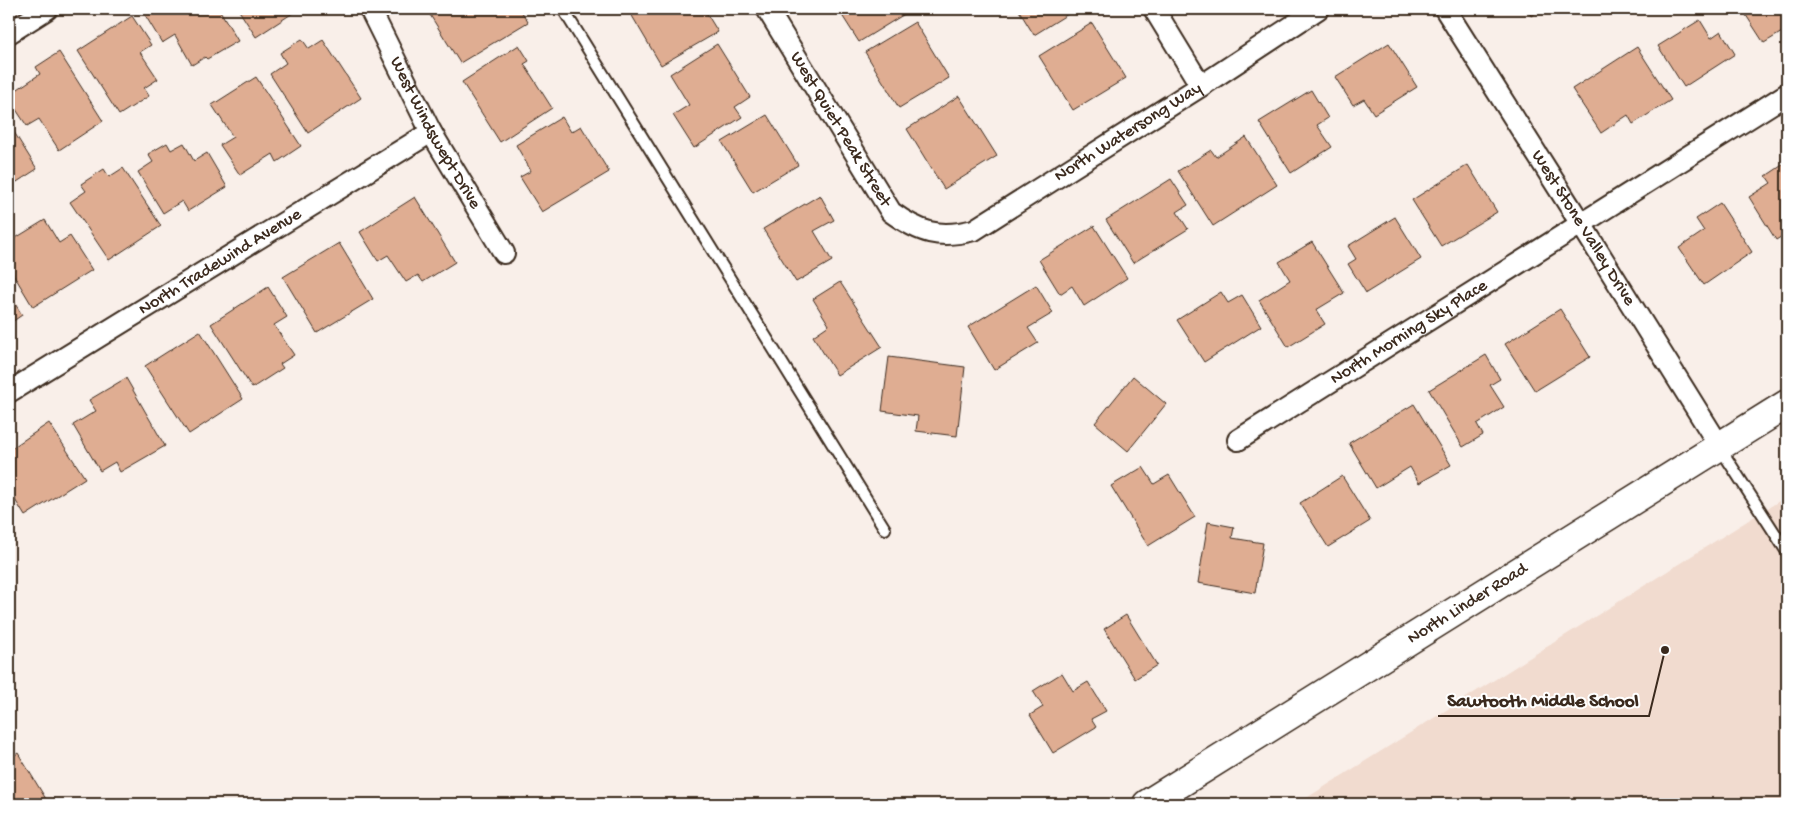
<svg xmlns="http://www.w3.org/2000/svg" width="1796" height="813" viewBox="0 0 1796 813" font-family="'Gochi Hand',sans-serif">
<rect width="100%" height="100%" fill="#f9efe9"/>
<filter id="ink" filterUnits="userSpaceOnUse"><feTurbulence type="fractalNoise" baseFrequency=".02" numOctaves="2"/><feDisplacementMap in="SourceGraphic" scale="10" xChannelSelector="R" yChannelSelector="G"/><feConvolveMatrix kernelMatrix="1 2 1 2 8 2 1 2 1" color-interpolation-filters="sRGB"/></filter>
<g filter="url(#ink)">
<path fill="#f1dbcf" d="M 1787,496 L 1787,804 L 1297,804 Z"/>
<g fill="#dfad92" stroke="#3b2a1e">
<path d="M 145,9 L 219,9 L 238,41 L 207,59 L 205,57 L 192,65 L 175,35 L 162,43 L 142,10 Z"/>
<path d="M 238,9 L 299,9 L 256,37 Z"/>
<path d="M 429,9 L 520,9 L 528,22 L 460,63 L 427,10 Z"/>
<path d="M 628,9 L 704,9 L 718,32 L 661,65 Z"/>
<path d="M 838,9 L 910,9 L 911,10 L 859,42 Z"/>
<path d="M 1018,9 L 1076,9 L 1034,35 Z"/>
<path d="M 1527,9 L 1542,9 L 1531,16 Z"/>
<path d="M 1742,9 L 1787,9 L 1787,29 L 1764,43 Z"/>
<path d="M 132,16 L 151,45 L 140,52 L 158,79 L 144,88 L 149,96 L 119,115 L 78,51 Z"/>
<path d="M 1700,20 L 1711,38 L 1721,31 L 1735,54 L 1684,87 L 1658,46 Z"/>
<path d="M 915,22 L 949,78 L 899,108 L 865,52 Z"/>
<path d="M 1092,23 L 1126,78 L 1073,110 L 1039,56 Z"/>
<path d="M 302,39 L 309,49 L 323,40 L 361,98 L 308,133 L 270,74 L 286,63 L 280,53 Z"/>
<path d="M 1389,43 L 1417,87 L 1374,114 L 1364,99 L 1353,105 L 1335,77 Z"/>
<path d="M 717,44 L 750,97 L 735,107 L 742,117 L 694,148 L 673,115 L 689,105 L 670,74 Z"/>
<path d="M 519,45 L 529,61 L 524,64 L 552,108 L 500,142 L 462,82 Z"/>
<path d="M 1637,47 L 1671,100 L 1633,124 L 1628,115 L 1601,133 L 1572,89 Z"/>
<path d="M 59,52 L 103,121 L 59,150 L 39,119 L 27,126 L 9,99 L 9,95 L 40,74 L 36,67 Z"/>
<path d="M 256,77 L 301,146 L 277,162 L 273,154 L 240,175 L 220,145 L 233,137 L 212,105 Z"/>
<path d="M 1311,90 L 1328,118 L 1317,125 L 1332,147 L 1291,173 L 1259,122 Z"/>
<path d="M 959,96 L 997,156 L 944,189 L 907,129 Z"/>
<path d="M 767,115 L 798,165 L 753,192 L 722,142 Z"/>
<path d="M 562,117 L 571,132 L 581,126 L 609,172 L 542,212 L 520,177 L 531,171 L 516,145 Z"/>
<path d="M 9,124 L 37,169 L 9,187 Z"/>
<path d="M 1246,137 L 1277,185 L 1213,226 L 1178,171 L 1211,150 L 1216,157 Z"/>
<path d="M 167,143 L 171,150 L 184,143 L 194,161 L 207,153 L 227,187 L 188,211 L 182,201 L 163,213 L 138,172 L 153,162 L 148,154 Z"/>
<path d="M 1787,162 L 1787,233 L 1776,240 L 1749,197 L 1771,183 L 1766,176 Z"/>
<path d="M 1468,165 L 1497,212 L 1441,246 L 1412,200 Z"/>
<path d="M 123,168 L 161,226 L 109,260 L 70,202 L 86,191 L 81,184 L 104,169 L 109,177 Z"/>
<path d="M 1171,179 L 1188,205 L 1177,212 L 1188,229 L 1133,263 L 1106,220 Z"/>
<path d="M 820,195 L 834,220 L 814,231 L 832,261 L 796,282 L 763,229 Z"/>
<path d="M 415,197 L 455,262 L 423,282 L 418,275 L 406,282 L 388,255 L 378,261 L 360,232 Z"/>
<path d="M 1720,203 L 1752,252 L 1704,285 L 1679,248 L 1704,231 L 1696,219 Z"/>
<path d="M 1395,217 L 1421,259 L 1366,293 L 1348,264 L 1356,259 L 1348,246 Z"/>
<path d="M 45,220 L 59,243 L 70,236 L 92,270 L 33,307 L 9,267 L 9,242 Z"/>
<path d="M 1094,226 L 1127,278 L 1084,306 L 1072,286 L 1060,294 L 1039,260 Z"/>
<path d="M 1312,242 L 1344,293 L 1316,310 L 1325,324 L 1288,347 L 1259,300 L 1290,280 L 1279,262 Z"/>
<path d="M 339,243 L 373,299 L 317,333 L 283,277 Z"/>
<path d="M 840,282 L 882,347 L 837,375 L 813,336 L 829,325 L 813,299 Z"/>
<path d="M 1036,285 L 1053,313 L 1028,328 L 1038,343 L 994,370 L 968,327 Z"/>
<path d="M 268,287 L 287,317 L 274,325 L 294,355 L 280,364 L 283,368 L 252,388 L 211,324 Z"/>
<path d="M 1221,292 L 1228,303 L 1242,295 L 1261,326 L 1204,362 L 1177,320 Z"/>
<path d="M 9,294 L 22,315 L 9,324 Z"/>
<path d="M 1560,309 L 1590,357 L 1535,391 L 1505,344 Z"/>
<path d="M 200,331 L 243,399 L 189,434 L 145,366 Z"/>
<path d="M 1486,355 L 1500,379 L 1490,385 L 1504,407 L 1477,424 L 1483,435 L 1463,447 L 1429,390 Z"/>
<path d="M 889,357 L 965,367 L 957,436 L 916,431 L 918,416 L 882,411 Z"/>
<path d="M 1133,376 L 1166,404 L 1128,451 L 1095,423 Z"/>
<path d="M 126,378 L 165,446 L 120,472 L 115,462 L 100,471 L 73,425 L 96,411 L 89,400 Z"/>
<path d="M 1414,404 L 1451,465 L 1419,483 L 1410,467 L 1376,488 L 1349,443 Z"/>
<path d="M 49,423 L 85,478 L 25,516 L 9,490 L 9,450 Z"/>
<path d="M 1143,467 L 1154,484 L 1169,475 L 1195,517 L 1148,546 L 1111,486 Z"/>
<path d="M 1342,476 L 1370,521 L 1328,547 L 1300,503 Z"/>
<path d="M 1208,522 L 1234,527 L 1232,538 L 1263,543 L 1255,593 L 1198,583 Z"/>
<path d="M 1126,615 L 1157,665 L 1135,679 L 1104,629 Z"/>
<path d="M 1062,673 L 1073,691 L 1088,682 L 1106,711 L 1091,719 L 1096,727 L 1053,753 L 1030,715 L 1043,707 L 1033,691 Z"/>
<path d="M 18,753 L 49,804 L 9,804 L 9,759 Z"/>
</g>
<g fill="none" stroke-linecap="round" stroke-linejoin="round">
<defs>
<g id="lane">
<path d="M 563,9 L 885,529"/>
<path d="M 1720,448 L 1787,552"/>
</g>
<g id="street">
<path id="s1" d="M 370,9 L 431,132 L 504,253"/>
<path id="s2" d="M 767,9 L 891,212 C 920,233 939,239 974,230 L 1201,86 L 1318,9"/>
<path d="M 1154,9 L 1201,86"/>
<path id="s3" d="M 1445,9 L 1581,224 L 1720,447"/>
<path d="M 9,33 L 47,9"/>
<path id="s4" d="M 9,392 L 431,132"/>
<path id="s5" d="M 1238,440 L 1787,94"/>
</g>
<g id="secondary">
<path id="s6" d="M 1147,804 L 1787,404"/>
</g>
</defs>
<use href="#lane" stroke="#3b2a1e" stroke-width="14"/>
<use href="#street" stroke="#3b2a1e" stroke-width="24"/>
<use href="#secondary" stroke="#3b2a1e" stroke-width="31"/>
<use href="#lane" stroke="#fff" stroke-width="10"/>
<use href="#street" stroke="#fff" stroke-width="20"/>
<use href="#secondary" stroke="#fff" stroke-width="28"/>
</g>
</g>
<g text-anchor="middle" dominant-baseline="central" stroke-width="4" stroke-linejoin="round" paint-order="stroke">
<g font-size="18" fill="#3b2a1e" stroke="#fff">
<text stroke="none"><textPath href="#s2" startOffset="141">West Quiet Peak Street</textPath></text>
<text stroke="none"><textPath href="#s1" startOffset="140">West Windswept Drive</textPath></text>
<text stroke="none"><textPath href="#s2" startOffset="509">North Watersong Way</textPath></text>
<text stroke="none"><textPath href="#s3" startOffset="259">West Stone Valley Drive</textPath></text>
<text stroke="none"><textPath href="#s4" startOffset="248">North Tradewind Avenue</textPath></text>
<text stroke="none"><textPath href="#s5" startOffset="202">North Morning Sky Place</textPath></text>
<text stroke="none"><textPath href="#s6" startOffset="378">North Linder Road</textPath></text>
</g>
</g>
<path fill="none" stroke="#3b2a1e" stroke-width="2" d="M1665 650L1649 716H1438"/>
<circle fill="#3b2a1e" stroke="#fff" stroke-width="2" cx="1665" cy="650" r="5"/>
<g font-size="19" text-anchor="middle" font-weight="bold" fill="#3b2a1e" stroke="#fff" stroke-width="4" stroke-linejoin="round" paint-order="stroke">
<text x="1543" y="706">Sawtooth Middle School</text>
</g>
<rect width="1796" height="813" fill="none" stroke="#fff" stroke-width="30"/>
<rect x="15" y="15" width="1766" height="783" fill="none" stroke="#3b2a1e" stroke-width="2" filter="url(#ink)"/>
</svg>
